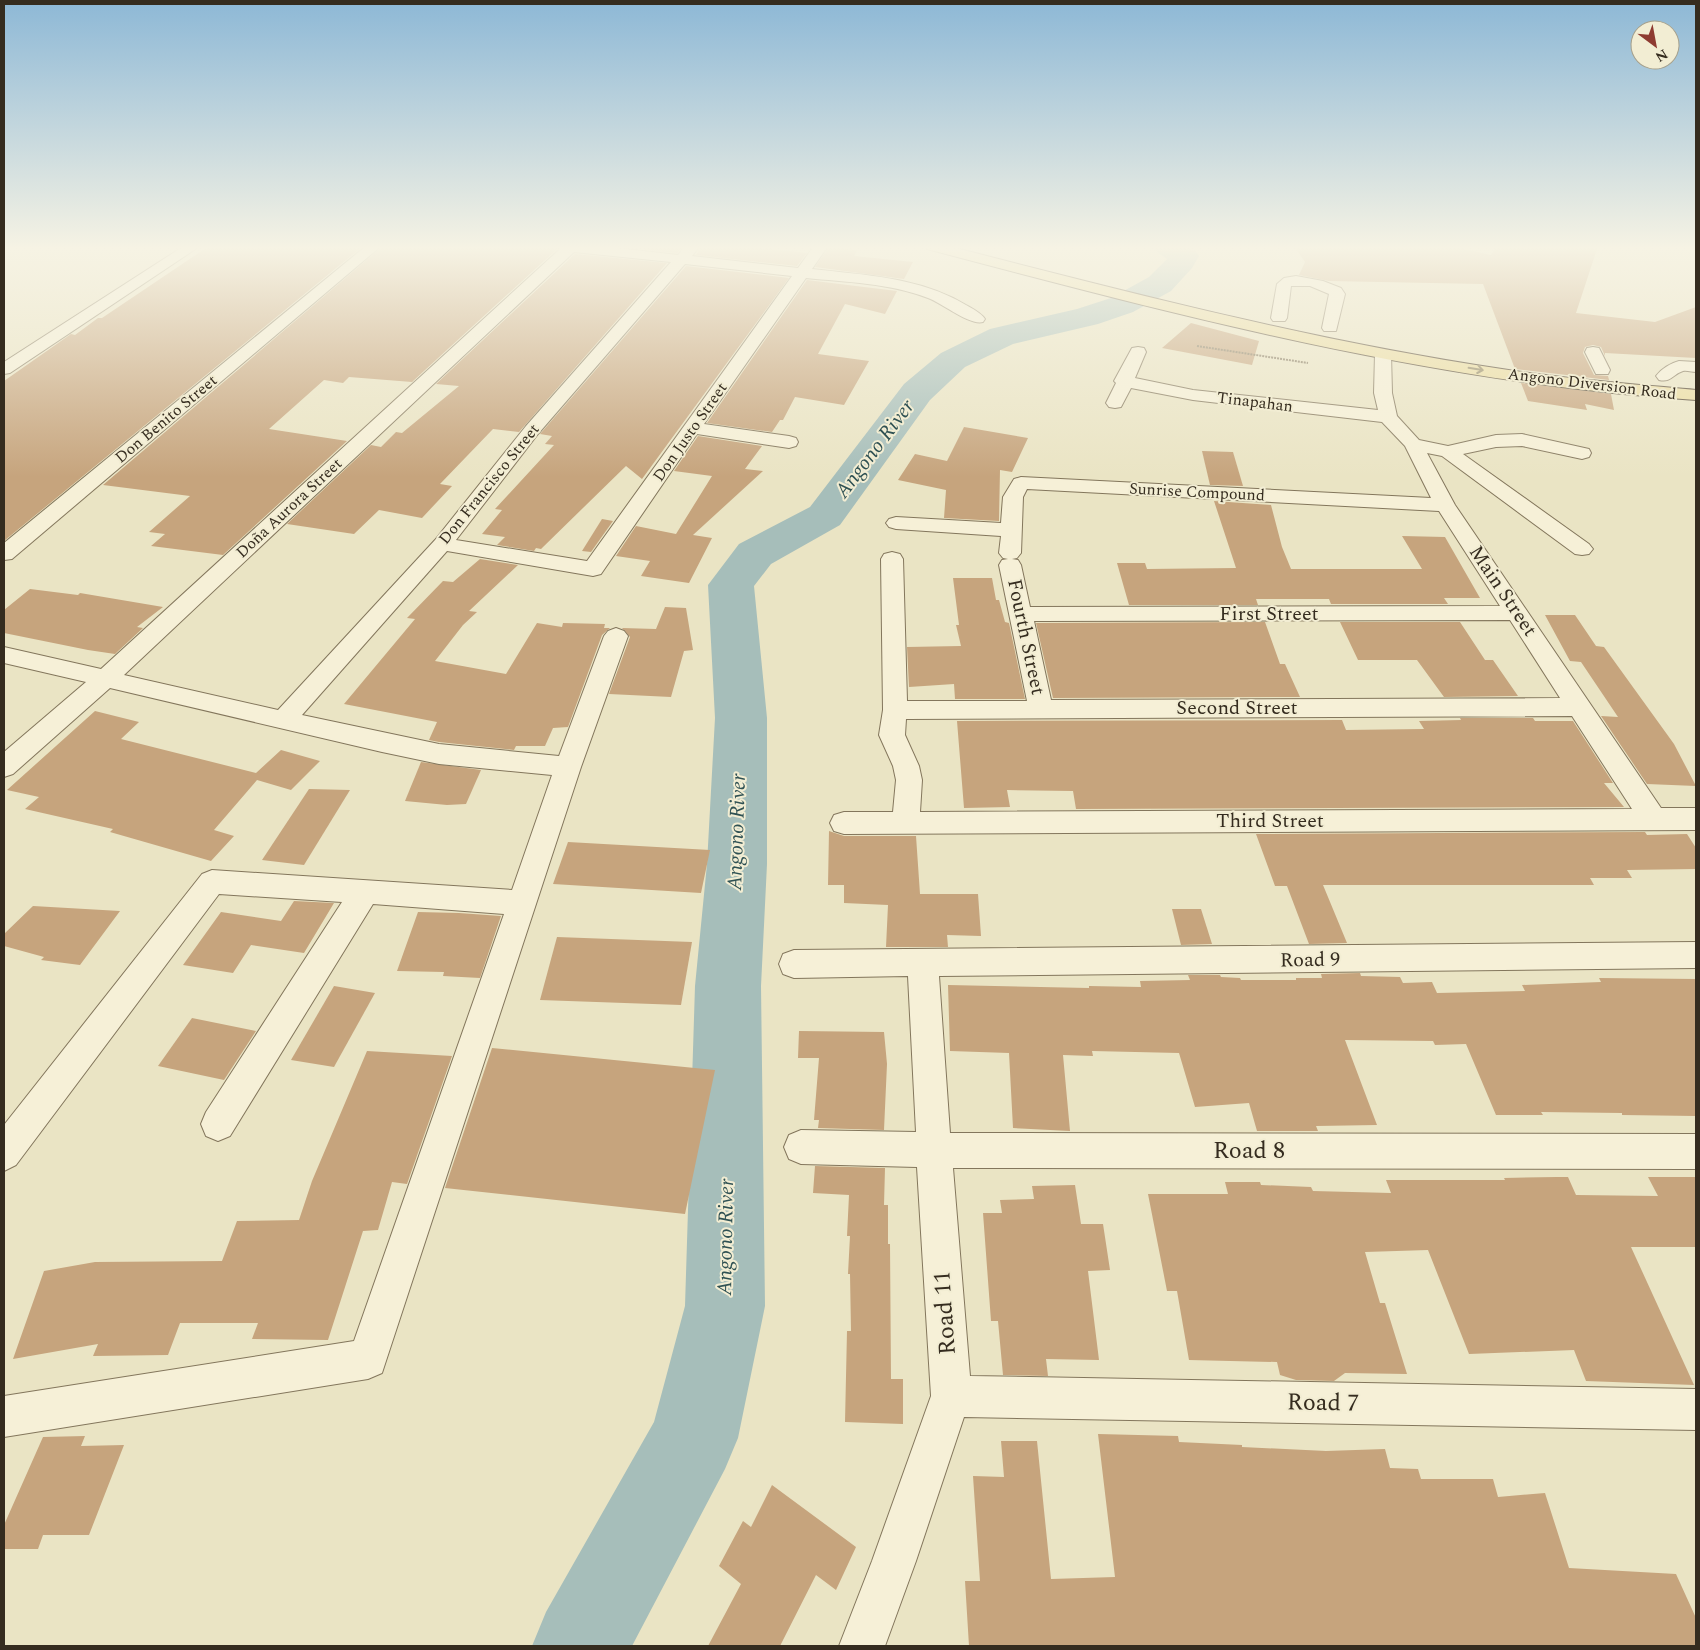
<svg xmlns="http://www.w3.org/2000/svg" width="1700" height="1650" viewBox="0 0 1700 1650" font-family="Spectral,serif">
<rect width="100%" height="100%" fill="#eae4c4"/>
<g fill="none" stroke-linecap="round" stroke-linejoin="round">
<path fill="#a6beba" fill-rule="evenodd" d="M 1152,246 C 1169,245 1189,241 1199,256 L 1192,268 L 1171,291 L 1133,312 L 1098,324 L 1013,344 L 965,367 L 930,400 L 840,525 L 771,564 L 754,586 L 767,718 L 767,864 L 761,986 L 765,1306 L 738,1438 L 725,1469 L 632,1646 L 532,1646 L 546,1612 L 654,1422 L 685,1306 L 695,986 L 707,864 L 715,718 L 708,585 L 739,544 L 810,507 L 904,384 L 941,353 L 990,329 L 1077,309 L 1111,298 L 1149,277 L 1167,259 L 1157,252 Z"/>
</g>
<g fill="#c6a47d">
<path d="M 209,246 L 363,246 L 4,541 L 4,381 L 71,334 L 75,335 L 98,318 L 102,318 Z"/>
<path d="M 383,246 L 532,248 L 532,246 L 554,246 L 557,249 L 412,382 L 349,377 L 343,383 L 324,380 L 269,429 L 347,441 L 223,555 L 151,546 L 165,534 L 149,532 L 190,496 L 103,485 Z"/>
<path d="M 615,246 L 683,246 L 677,253 Z"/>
<path d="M 702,246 L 745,246 L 807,253 L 797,266 L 696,255 Z"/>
<path d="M 1294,246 L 1451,246 L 1491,255 L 1497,246 L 1598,246 L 1576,313 L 1655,322 L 1696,307 L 1696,358 L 1605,353 L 1605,356 L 1601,347 L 1593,345 L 1585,347 L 1583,353 L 1594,375 L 1608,376 L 1609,380 L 1515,369 L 1483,284 L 1329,281 L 1299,275 L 1305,262 Z"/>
<path d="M 829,247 L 857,250 L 854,256 L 913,262 L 904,279 L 815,267 Z"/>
<path d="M 575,254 L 667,263 L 519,432 L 493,429 L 440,484 L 452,486 L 422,518 L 379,510 L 354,534 L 287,524 L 371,445 L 381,447 L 396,432 L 402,433 L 459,386 L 436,384 Z"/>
<path d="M 686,266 L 789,278 L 642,479 L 626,466 L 541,549 L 536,548 L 534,551 L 497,545 L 505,537 L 482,534 L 502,510 L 495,509 L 554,445 L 545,444 L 552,436 L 540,434 Z"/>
<path d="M 807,280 L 897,291 L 885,314 L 845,304 L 818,354 L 869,361 L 844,405 L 795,397 L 783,420 L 780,420 L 772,432 L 707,423 Z"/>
<path d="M 1191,323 L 1259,341 L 1252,365 L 1162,348 Z"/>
<path d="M 1521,383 L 1611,394 L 1614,410 L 1585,404 L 1587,410 L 1528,401 Z"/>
<path d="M 964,427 L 1028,438 L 1012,472 L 1000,470 L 999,521 L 944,518 L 946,490 L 898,480 L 915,454 L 947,461 Z"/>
<path d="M 698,436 L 762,446 L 745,469 L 763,471 L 693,535 L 712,538 L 689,583 L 641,576 L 650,561 L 616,556 L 636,526 L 676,534 L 712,476 L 674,471 Z"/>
<path d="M 1202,451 L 1233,452 L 1243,486 L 1210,485 Z"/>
<path d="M 1214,501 L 1271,505 L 1282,547 L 1291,569 L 1422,569 L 1402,536 L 1445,537 L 1480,598 L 1444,598 L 1448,604 L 1331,604 L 1329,599 L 1256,599 L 1258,605 L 1129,605 L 1117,563 L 1145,563 L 1147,569 L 1236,568 Z"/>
<path d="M 602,519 L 613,521 L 591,552 L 582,551 Z"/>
<path d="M 480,559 L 518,565 L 469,611 L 477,612 L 463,625 L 435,661 L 506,674 L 537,623 L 562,627 L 563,623 L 605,624 L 604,628 L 610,628 L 602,635 L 568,727 L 553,728 L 545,746 L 516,746 L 514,750 L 439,742 L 429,740 L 437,722 L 344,704 L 415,619 L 407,618 L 443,581 L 453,582 Z"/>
<path d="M 953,578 L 992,578 L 996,600 L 999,600 L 1005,622 L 1009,623 L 1025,699 L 955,699 L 954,684 L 909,687 L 907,647 L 961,646 L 956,625 L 959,625 Z"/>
<path d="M 30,589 L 78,595 L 80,593 L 163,607 L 137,627 L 143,628 L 115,654 L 88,650 L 4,633 L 4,610 Z"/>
<path d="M 665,607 L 686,608 L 693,650 L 684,651 L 671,697 L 609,694 L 630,637 L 622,628 L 656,629 Z"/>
<path d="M 1545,615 L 1575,615 L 1596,646 L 1604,647 L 1674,744 L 1696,786 L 1647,784 L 1601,716 L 1618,717 L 1581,662 L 1570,661 Z"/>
<path d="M 1265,622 L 1280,664 L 1285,664 L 1300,697 L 1053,698 L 1036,623 Z"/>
<path d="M 1340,622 L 1460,622 L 1485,660 L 1493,660 L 1518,696 L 1444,697 L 1417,660 L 1358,660 Z"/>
<path d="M 95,711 L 139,722 L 121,739 L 256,773 L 281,750 L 320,761 L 291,790 L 257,780 L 214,830 L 234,836 L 211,861 L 110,832 L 113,829 L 25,809 L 39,797 L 7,790 Z"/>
<path d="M 1460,718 L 1533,718 L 1535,721 L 1573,721 L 1613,783 L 1604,783 L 1624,807 L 1076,809 L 1073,791 L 1007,790 L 1010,807 L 964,808 L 957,721 L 1342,720 L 1346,730 L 1424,729 L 1419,721 L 1461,720 Z"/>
<path d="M 421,762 L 481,770 L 466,804 L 447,805 L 405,801 Z"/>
<path d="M 309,789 L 350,790 L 304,865 L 262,860 Z"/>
<path d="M 829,831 L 844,836 L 916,836 L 920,894 L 978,894 L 981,936 L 947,935 L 948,947 L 886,947 L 888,905 L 844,903 L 844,885 L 828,885 Z"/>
<path d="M 1645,832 L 1647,835 L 1687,834 L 1696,848 L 1696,869 L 1627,870 L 1632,878 L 1590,878 L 1594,885 L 1323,885 L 1347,943 L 1309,944 L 1287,886 L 1275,886 L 1256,834 Z"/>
<path d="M 568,842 L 710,850 L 701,893 L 553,884 Z"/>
<path d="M 294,901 L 334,903 L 304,953 L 251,945 L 233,973 L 183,965 L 221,912 L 281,921 Z"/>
<path d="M 33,906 L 120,911 L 80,965 L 41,960 L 44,957 L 4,946 L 4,934 Z"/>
<path d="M 1172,909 L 1201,909 L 1212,944 L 1181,945 Z"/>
<path d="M 418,912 L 459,913 L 501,916 L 480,978 L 443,976 L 444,972 L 397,971 Z"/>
<path d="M 557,937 L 692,942 L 681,1005 L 540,1000 Z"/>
<path d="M 1360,973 L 1361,976 L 1400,977 L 1403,983 L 1432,982 L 1437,993 L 1525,991 L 1522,985 L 1601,982 L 1599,978 L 1696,979 L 1696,1116 L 1622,1115 L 1622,1113 L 1541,1112 L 1543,1115 L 1496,1115 L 1466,1044 L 1435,1045 L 1433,1041 L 1345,1040 L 1377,1125 L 1316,1126 L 1318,1131 L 1257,1131 L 1249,1103 L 1195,1107 L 1179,1053 L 1092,1051 L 1093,1056 L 1063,1055 L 1070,1131 L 1013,1128 L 1009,1053 L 950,1051 L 948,985 L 1089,988 L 1089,986 L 1141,987 L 1140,981 L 1190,980 L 1188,975 L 1220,975 L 1221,977 L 1240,978 L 1241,980 L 1296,980 L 1296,978 L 1322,978 L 1321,974 Z"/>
<path d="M 334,986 L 375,993 L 334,1067 L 291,1060 Z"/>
<path d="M 192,1018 L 256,1031 L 224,1080 L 158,1066 Z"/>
<path d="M 799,1031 L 884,1032 L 887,1064 L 884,1130 L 818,1128 L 819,1120 L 814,1120 L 819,1058 L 798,1058 Z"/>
<path d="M 492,1048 L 715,1070 L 685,1214 L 445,1188 Z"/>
<path d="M 367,1051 L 452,1056 L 407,1184 L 392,1182 L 378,1230 L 363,1231 L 328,1340 L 252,1339 L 258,1323 L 180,1323 L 168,1355 L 93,1356 L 98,1344 L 13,1359 L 44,1271 L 95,1262 L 222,1261 L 237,1221 L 299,1220 L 312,1181 Z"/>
<path d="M 815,1166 L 885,1168 L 884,1205 L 888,1205 L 888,1244 L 890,1244 L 891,1379 L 903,1379 L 903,1424 L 845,1422 L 847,1331 L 851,1331 L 850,1274 L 848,1274 L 850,1236 L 847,1236 L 849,1195 L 813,1193 Z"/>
<path d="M 1557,1177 L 1568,1177 L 1576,1195 L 1658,1196 L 1648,1177 L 1696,1177 L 1696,1247 L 1631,1247 L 1694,1385 L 1586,1381 L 1574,1350 L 1469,1354 L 1428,1250 L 1365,1252 L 1380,1303 L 1385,1303 L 1407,1374 L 1345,1373 L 1334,1381 L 1296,1380 L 1280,1375 L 1277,1362 L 1189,1360 L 1177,1291 L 1167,1291 L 1148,1194 L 1228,1194 L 1225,1182 L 1260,1182 L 1261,1185 L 1311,1187 L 1313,1191 L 1391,1193 L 1386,1180 L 1505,1180 L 1504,1178 Z"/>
<path d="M 1075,1185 L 1081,1224 L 1103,1224 L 1110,1270 L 1088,1271 L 1099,1360 L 1046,1359 L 1048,1376 L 1003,1375 L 998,1321 L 991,1321 L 983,1213 L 1002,1213 L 1000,1200 L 1034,1199 L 1032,1186 Z"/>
<path d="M 1098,1434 L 1178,1436 L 1179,1442 L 1242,1445 L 1242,1447 L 1326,1451 L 1385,1449 L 1390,1468 L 1418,1469 L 1421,1479 L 1493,1479 L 1498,1497 L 1545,1493 L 1569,1568 L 1676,1574 L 1696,1618 L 1696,1646 L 969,1646 L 965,1581 L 980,1581 L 973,1476 L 1004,1477 L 1001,1441 L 1037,1441 L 1051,1579 L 1115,1577 Z"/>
<path d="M 85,1436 L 81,1446 L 124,1445 L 89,1535 L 43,1535 L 38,1549 L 4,1549 L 4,1525 L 43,1437 Z"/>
<path d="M 772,1485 L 856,1547 L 836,1590 L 816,1575 L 780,1646 L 708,1646 L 741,1584 L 719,1566 L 743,1521 L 751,1527 Z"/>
</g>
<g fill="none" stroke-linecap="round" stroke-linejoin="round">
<defs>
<g id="minor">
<path d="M 184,246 L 200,246 L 10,373 L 4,374 L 4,362 Z"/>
<path d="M 366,246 L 381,246 L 12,559 L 4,560 L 4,543 Z"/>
<path d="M 556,246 L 600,246 L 678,255 L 685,246 L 700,246 L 692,256 L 798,268 L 814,246 L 828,246 L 812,269 C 864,275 920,277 966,305 C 973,309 981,313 985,319 L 983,322 C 970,326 942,303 928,298 C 889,283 846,282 806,278 L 704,424 L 789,436 L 796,438 L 798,442 L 796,446 L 789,448 L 697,434 L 601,574 L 593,576 L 447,551 L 302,715 L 439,744 L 559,756 L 604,636 L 608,631 L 616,628 L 624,631 L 628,636 L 581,767 L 382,1373 L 368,1379 L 4,1437 L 4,1396 L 354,1341 L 504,914 L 373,904 L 230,1136 L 218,1141 L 206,1136 L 201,1124 L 206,1112 L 342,902 L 219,894 L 16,1165 L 4,1171 L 4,1125 L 202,874 L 212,870 L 512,890 L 552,775 L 439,764 L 382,752 L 110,688 L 13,774 L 4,777 L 4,752 L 86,682 L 4,663 L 4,647 L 101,669 L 560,249 ZM 574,252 L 671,262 L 526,426 L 435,540 L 278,710 L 124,675 ZM 685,264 L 792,276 L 587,561 L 456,540 L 538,434 Z"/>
<path d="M 1296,276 L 1323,281 L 1341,288 L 1345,294 L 1336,331 L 1324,331 L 1322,328 L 1329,294 L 1310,286 L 1291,286 L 1287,318 L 1285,321 L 1273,321 L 1271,318 L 1277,284 L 1284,278 Z"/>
<path d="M 1138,347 L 1144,348 L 1146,352 L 1135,378 L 1193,390 L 1378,410 L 1374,393 L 1375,354 L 1377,350 L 1389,350 L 1391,354 L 1392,393 L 1397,416 L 1419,440 L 1448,446 L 1496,435 L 1522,434 L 1589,449 L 1591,453 L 1589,457 L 1582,459 L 1522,446 L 1496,447 L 1463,454 L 1589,544 L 1593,549 L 1589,554 L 1582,555 L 1575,554 L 1442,456 L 1427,453 L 1455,505 L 1661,808 L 1696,808 L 1696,830 L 844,834 L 834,831 L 830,823 L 834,815 L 844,812 L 893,812 L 896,780 L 893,766 L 879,735 L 883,710 L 881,559 L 884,554 L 892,552 L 900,554 L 903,559 L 907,701 L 1027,701 L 999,565 L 1002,560 L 1008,559 L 1003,558 L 999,553 L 1001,536 L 896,529 L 889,527 L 886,523 L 889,519 L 896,517 L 1001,523 L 1003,497 L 1014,479 L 1021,477 L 1431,498 L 1405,446 L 1382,422 L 1193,400 L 1131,388 L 1121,407 L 1115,408 L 1109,407 L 1106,403 L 1116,383 L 1114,381 L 1132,348 ZM 1027,489 L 1439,511 L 1500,606 L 1030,607 L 1021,565 L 1018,560 L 1012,559 L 1017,558 L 1021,553 L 1023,497 ZM 1510,620 L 1560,698 L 1051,700 L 1034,621 ZM 1572,716 L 1632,809 L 920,812 L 922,780 L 919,766 L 905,735 L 906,719 Z"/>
<path d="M 1593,347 L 1599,348 L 1610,370 L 1608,374 L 1596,374 L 1585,352 L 1587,348 Z"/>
<path d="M 1679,361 L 1696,362 L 1696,372 C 1693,372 1686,370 1683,371 C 1673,374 1671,383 1659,380 L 1656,376 C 1661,369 1671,363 1679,361 Z"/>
<path d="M 1696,942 L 1696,968 L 939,976 L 950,1133 L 1696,1134 L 1696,1169 L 953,1168 L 970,1376 L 1696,1389 L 1696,1430 L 964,1417 L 916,1561 L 885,1646 L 839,1646 L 872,1561 L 931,1396 L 917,1167 L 801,1164 L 789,1159 L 784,1147 L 789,1135 L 801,1130 L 916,1132 L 908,976 L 794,978 L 783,974 L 779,964 L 783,954 L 794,950 Z"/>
</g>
<path id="major" d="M 925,246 L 948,246 C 1131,293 1314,341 1502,369 C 1566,379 1631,384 1696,390 L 1696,400 C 1434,383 1180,316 927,249 Z"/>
</defs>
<use href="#minor" stroke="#83765c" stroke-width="2"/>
<use href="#major" stroke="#524430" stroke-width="2"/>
<path stroke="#83765c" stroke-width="2" stroke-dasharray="2 1" stroke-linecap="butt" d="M 1197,346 L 1308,363"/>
<use href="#minor" fill="#f6f0d7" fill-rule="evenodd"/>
<use href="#major" fill="#ebdc9f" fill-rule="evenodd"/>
</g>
<defs><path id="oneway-shaft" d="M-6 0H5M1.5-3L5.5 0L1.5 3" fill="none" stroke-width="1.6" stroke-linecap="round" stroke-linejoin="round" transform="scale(1.25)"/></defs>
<use stroke="#90845f" href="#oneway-shaft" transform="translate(1476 369) rotate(9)"/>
<linearGradient id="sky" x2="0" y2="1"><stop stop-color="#8db8d6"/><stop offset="0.52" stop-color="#f6f3e4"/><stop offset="1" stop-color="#f6f3e4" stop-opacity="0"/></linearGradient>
<rect width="1700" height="477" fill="url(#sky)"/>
<g text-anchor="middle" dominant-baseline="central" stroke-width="4" stroke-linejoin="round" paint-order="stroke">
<g font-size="16" fill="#352c1f" stroke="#f2edd3">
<text transform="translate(1592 384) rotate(7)">Angono Diversion Road</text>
<text transform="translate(1255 402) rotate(7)">Tinapahan</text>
<text transform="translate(166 419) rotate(-40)">Don Benito Street</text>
<text transform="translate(690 432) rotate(-55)">Don Justo Street</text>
<text transform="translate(489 484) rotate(-51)">Don Francisco Street</text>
<text transform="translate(1197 492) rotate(3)">Sunrise Compound</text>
<text transform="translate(289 508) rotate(-43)">Doña Aurora Street</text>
</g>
<g font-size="20" fill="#352c1f" stroke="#f2edd3">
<text transform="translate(1503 591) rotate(56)">Main Street</text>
<text x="1269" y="614">First Street</text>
<text transform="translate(1026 637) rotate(78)">Fourth Street</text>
<text x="1237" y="708">Second Street</text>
<text x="1270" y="821">Third Street</text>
<text transform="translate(1310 960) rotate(-1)">Road 9</text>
</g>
<g font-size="21" font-style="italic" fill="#2f5153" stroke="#f2edd3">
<text transform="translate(875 449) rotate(-53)">Angono River</text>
<text transform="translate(737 832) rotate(-88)">Angono River</text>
<text transform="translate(726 1237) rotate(-89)">Angono River</text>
</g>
<g font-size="24" fill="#352c1f" stroke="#f2edd3">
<text x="1249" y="1151">Road 8</text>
<text transform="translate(945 1313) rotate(-94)">Road 11</text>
<text transform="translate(1323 1403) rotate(1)">Road 7</text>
</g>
</g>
<rect width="1700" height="1650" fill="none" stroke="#352c1f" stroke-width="10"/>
<g transform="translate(1655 45) rotate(148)"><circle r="24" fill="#f2edd3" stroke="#a6a08b"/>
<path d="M0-4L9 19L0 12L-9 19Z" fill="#8e3b31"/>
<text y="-8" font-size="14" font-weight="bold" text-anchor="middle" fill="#352c1f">N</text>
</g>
</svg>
